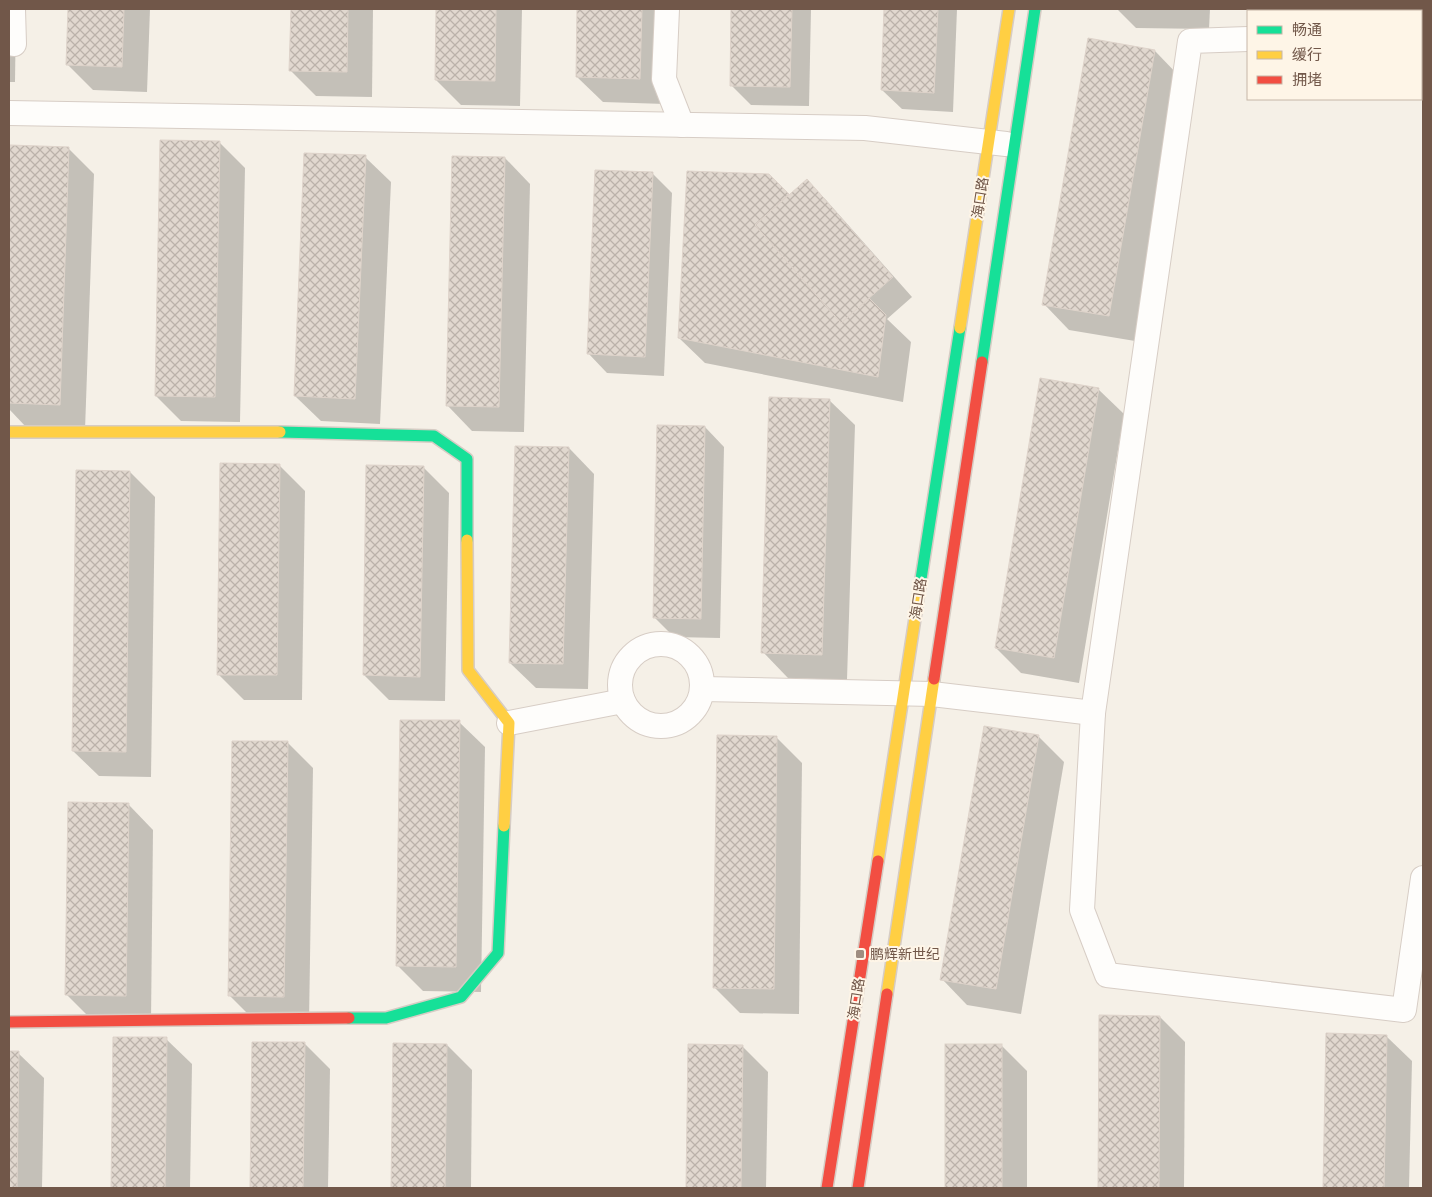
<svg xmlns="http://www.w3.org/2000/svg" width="1432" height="1197" viewBox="0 0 1432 1197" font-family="'PT Sans','Noto Sans SC',sans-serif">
<defs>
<pattern id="building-cross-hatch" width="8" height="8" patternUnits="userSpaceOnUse" patternTransform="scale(1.25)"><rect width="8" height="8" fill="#e1d8cf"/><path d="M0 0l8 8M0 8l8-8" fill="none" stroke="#bbb2aa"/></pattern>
</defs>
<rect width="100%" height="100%" fill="#f5f0e7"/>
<g fill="#0003">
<path d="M 9,9 L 16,9 L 15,82 L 9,82 Z"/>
<path d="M 69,9 L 150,9 L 147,92 L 93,90 L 68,65 Z"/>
<path d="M 292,9 L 373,9 L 372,97 L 316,96 L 291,71 Z"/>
<path d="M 437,9 L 522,9 L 520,106 L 461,105 L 436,80 Z"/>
<path d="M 579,9 L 668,9 L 665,104 L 603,102 L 577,77 Z"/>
<path d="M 733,9 L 811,9 L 809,106 L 751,105 L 731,85 Z"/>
<path d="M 886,9 L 957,9 L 953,112 L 902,109 L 882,90 Z"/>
<path d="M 1117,9 L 1210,9 L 1209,29 L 1136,28 Z"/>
<path d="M 1352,9 L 1423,9 L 1423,70 L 1421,70 L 1421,11 L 1352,11 Z"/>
<path d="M 1155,51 L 1180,77 L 1135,341 L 1069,330 L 1044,304 Z"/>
<path d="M 220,143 L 245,168 L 240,422 L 181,421 L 156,396 Z"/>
<path d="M 11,146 L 68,148 L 94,174 L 85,430 L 27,428 L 9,409 L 9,199 Z"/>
<path d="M 365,157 L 391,182 L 380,424 L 321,421 L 295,396 Z"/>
<path d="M 505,158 L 530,184 L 524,432 L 472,431 L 447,405 Z"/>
<path d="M 652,173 L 672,193 L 664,376 L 607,373 L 588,353 Z"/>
<path d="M 769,176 L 789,196 L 807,180 L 826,200 L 912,297 L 887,319 L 911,342 L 903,402 L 705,363 L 679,338 Z"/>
<path d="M 1098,389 L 1124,414 L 1079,683 L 1021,673 L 996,648 Z"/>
<path d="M 829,400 L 855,425 L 847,680 L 788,678 L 763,652 Z"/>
<path d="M 705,427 L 724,447 L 720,638 L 674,637 L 654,617 Z"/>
<path d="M 569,448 L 594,474 L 588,689 L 536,688 L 510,663 Z"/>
<path d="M 279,465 L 305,491 L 302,700 L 244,700 L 218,674 Z"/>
<path d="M 423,467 L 449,493 L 445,701 L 389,700 L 364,675 Z"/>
<path d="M 130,472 L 155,497 L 151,777 L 99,776 L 73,751 Z"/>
<path d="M 459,722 L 485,747 L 481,992 L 423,991 L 398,966 Z"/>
<path d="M 985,728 L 1039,737 L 1064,762 L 1021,1014 L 967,1005 L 942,979 Z"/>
<path d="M 777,738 L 802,763 L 799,1014 L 740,1013 L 715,988 Z"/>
<path d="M 288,743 L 313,768 L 309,1022 L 255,1021 L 230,996 Z"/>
<path d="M 128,804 L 153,830 L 151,1021 L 92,1020 L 67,995 Z"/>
<path d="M 1100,1017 L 1160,1017 L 1185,1042 L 1184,1188 L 1099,1188 Z"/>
<path d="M 1327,1035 L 1386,1036 L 1412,1061 L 1409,1188 L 1324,1188 Z"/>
<path d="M 114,1038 L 166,1039 L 192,1064 L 190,1188 L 112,1188 Z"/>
<path d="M 253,1043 L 305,1044 L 330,1069 L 328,1188 L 251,1188 Z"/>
<path d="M 395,1044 L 447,1045 L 472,1070 L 471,1188 L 393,1188 Z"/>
<path d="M 689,1045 L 742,1046 L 768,1072 L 766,1188 L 687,1188 Z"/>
<path d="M 947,1045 L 1001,1045 L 1027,1071 L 1027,1188 L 946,1188 Z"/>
<path d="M 9,1052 L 18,1053 L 44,1078 L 42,1188 L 9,1188 Z"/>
</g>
<g fill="url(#building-cross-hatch)" stroke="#ded3ca">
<path d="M 68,9 L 124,9 L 122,67 L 66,65 Z"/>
<path d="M 291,9 L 348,9 L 347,72 L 289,71 Z"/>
<path d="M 436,9 L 496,9 L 495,81 L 435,80 Z"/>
<path d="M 577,9 L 642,9 L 640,79 L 576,77 Z"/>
<path d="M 731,9 L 792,9 L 790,87 L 730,86 Z"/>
<path d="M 884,9 L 938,9 L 934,93 L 881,90 Z"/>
<path d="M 1350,9 L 1423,9 L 1423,46 L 1421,46 L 1421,11 L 1350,11 Z"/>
<path d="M 1088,38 L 1155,50 L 1109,316 L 1042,305 Z"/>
<path d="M 160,140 L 220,141 L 215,397 L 155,396 Z"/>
<path d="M 9,145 L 69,147 L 60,405 L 9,403 Z"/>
<path d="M 304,153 L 366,155 L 355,399 L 294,396 Z"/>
<path d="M 452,156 L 505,157 L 499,407 L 446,406 Z"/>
<path d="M 595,170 L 653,172 L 645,357 L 587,354 Z"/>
<path d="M 687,171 L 769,174 L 789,194 L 755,225 L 841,323 L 869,298 L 886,315 L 878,377 L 678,338 Z"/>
<path d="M 807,179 L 893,277 L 841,323 L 755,225 Z"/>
<path d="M 1040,378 L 1099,388 L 1054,658 L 995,648 Z"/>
<path d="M 769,397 L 830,399 L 822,655 L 761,653 Z"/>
<path d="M 657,425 L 705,426 L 701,619 L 653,618 Z"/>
<path d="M 515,446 L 569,447 L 563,664 L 509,663 Z"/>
<path d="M 220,463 L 280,464 L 277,675 L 217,675 Z"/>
<path d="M 366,465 L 424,466 L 420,677 L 363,675 Z"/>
<path d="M 76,470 L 130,471 L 126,752 L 72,751 Z"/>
<path d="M 400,720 L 460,720 L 456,967 L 396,966 Z"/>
<path d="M 984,726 L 1039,735 L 996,989 L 940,980 Z"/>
<path d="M 717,735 L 777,736 L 774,989 L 713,988 Z"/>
<path d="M 232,741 L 288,741 L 284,997 L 228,996 Z"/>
<path d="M 68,802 L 129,803 L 126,996 L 65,995 Z"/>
<path d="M 1099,1015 L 1160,1016 L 1159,1188 L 1098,1188 Z"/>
<path d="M 1326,1033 L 1387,1035 L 1384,1188 L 1323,1188 Z"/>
<path d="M 113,1037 L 167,1037 L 165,1188 L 111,1188 Z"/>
<path d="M 252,1042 L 305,1042 L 303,1188 L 250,1188 Z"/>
<path d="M 393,1043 L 447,1044 L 445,1188 L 391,1188 Z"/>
<path d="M 688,1044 L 743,1045 L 741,1188 L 686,1188 Z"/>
<rect x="945" y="1044" width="57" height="144"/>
<path d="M 9,1051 L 19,1051 L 17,1188 L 9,1188 Z"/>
</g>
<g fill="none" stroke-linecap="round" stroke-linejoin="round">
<defs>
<g id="street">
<path d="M 13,9 L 14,44"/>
<path d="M 667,9 L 664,79 L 682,125"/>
<path d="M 1248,39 L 1190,41 L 1093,713 L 1082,910 L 1107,975 L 1404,1010 L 1423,878"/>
<path d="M 1421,70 L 1423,70"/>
<path d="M 9,113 L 865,128 L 1006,144"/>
<circle cx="661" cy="685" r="41"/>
<path d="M 703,689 L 932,694 L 1093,713"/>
<path d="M 509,723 L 623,701"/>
</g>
<g id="fast">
<path d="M 982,362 L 1035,9"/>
<path d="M 280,432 L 434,436 L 467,459 L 467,540"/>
<path d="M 919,592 L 960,328"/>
<path d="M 349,1018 L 386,1018 L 461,997 L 498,953 L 504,826"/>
</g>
<g id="slow">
<path d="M 960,328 L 1009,9"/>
<path d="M 9,432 L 280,432"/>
<path d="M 467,540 L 468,670 L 509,723 L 504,826"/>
<path d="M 878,861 L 919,592"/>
<path d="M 887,994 L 934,679"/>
</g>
<g id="jam">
<path d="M 934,679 L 982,362"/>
<path d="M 9,1022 L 349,1018"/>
<path d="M 827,1188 L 878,861"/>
<path d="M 858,1188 L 887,994"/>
</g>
</defs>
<use href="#street" stroke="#d7cdc5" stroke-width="26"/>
<use href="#fast" stroke="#d6ccc4" stroke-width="14"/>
<use href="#slow" stroke="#d6ccc4" stroke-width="14"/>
<use href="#jam" stroke="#d6ccc4" stroke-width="14"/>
<use href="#street" stroke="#fefdfb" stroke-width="24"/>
<use href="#fast" stroke="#16e098" stroke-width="11"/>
<use href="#slow" stroke="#ffcf43" stroke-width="11"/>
<use href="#jam" stroke="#f24e42" stroke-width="11"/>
</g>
<rect fill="#9f8d80" stroke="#fef5e7" stroke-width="2" x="855" y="949" width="10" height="10" rx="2.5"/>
<g text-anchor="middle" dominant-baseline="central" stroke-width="4" stroke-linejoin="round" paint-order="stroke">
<g font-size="14" fill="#715749" stroke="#fef5e7">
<text transform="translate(980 198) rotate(-81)">海口路</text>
<text transform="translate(918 599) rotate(-81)">海口路</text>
<text transform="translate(856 999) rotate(-81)">海口路</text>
</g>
<g font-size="14" fill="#715749" stroke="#fef5e7" text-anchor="start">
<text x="870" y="954">鹏辉新世纪</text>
</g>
</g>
<rect width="1432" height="1197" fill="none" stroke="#715749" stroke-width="20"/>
<rect x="1247" y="10" width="175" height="90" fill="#fef5e7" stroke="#c6b6a8"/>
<rect x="1257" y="26" width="25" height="8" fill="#16e098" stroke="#c6b6a8"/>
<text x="1292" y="35" font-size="15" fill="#715749">畅通</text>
<rect x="1257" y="51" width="25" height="8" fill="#ffcf43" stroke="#c6b6a8"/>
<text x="1292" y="60" font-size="15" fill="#715749">缓行</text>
<rect x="1257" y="76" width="25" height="8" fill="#f24e42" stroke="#c6b6a8"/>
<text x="1292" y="85" font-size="15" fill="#715749">拥堵</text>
</svg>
